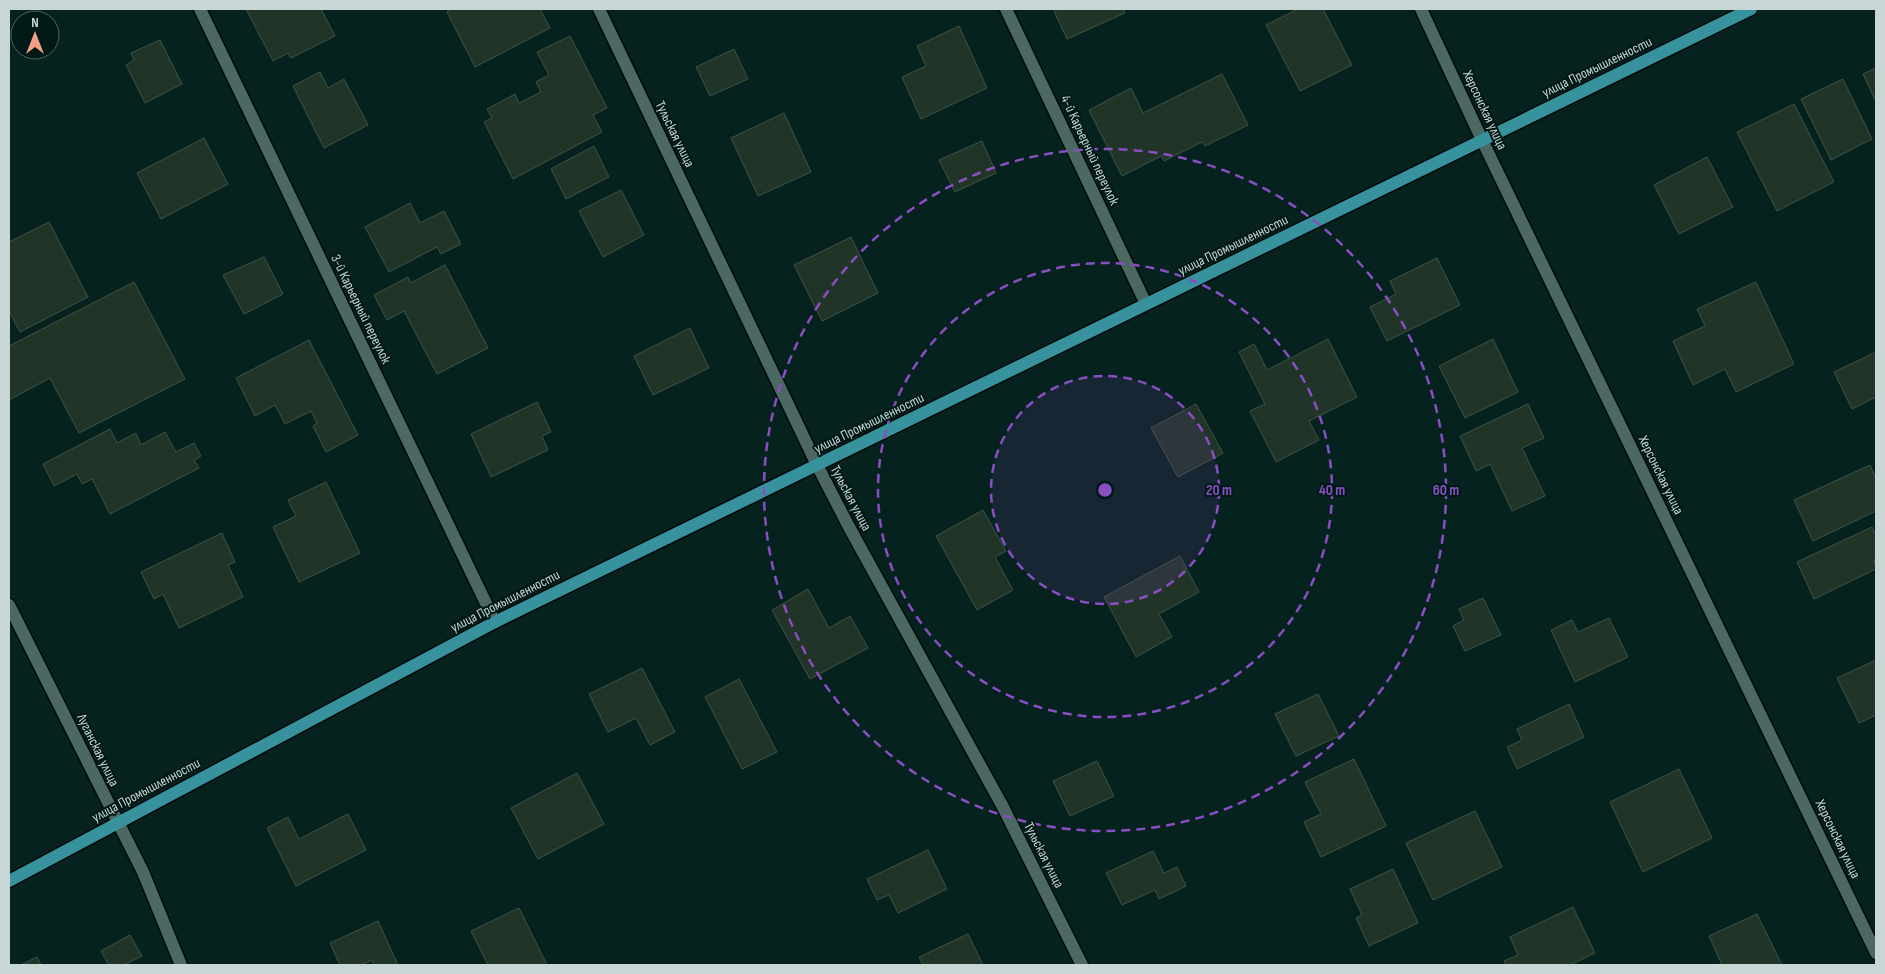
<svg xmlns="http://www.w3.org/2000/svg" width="1885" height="974" viewBox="0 0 1885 974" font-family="'Sofia Sans Condensed',sans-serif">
<rect width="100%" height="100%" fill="#06221f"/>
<g fill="#203427" stroke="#3e5345">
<path d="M 246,9 L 321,9 L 335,36 L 291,58 L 288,53 L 273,61 Z"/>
<path d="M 452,9 L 540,9 L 550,28 L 475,67 L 447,12 Z"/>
<path d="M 1053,9 L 1123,9 L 1125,13 L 1067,39 Z"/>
<path d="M 1298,9 L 1323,9 L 1352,65 L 1300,91 L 1266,25 Z"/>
<path d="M 959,26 L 987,88 L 921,119 L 902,77 L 926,66 L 917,46 Z"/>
<path d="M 570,36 L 607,108 L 593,115 L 602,132 L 513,179 L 484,122 L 492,118 L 487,109 L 515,94 L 519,103 L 541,92 L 536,82 L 549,75 L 537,52 Z"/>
<path d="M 160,40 L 182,84 L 145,103 L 126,65 L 134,60 L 131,53 Z"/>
<path d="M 734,49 L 748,79 L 710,96 L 696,67 Z"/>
<path d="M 1876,68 L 1876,102 L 1863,74 Z"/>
<path d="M 320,72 L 328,88 L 344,79 L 368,125 L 324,148 L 293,86 Z"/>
<path d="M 1222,74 L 1248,125 L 1205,146 L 1202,142 L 1164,161 L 1161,156 L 1122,176 L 1089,110 L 1131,88 L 1143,113 Z"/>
<path d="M 1843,79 L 1872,139 L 1831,160 L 1801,99 Z"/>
<path d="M 1794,104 L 1834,182 L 1777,211 L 1737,132 Z"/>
<path d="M 784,113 L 811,172 L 758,196 L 731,138 Z"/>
<path d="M 204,138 L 228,184 L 161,219 L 137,173 Z"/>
<path d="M 982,141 L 996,173 L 955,192 L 939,160 Z"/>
<path d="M 594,146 L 609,177 L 566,199 L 551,169 Z"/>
<path d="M 1707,157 L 1733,207 L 1679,234 L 1654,185 Z"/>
<path d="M 621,190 L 644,235 L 603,257 L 579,211 Z"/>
<path d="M 410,203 L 420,223 L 444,211 L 461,244 L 441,254 L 437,247 L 389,272 L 365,227 Z"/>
<path d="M 49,222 L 88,297 L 20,332 L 9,311 L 9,242 Z"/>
<path d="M 851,237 L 878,293 L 822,321 L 794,265 Z"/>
<path d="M 264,257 L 283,294 L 244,314 L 223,275 Z"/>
<path d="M 1437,258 L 1460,305 L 1387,341 L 1370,307 L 1396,294 L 1390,281 Z"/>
<path d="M 445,265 L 488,348 L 437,374 L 404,311 L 387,320 L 374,295 L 408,277 L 411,283 Z"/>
<path d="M 134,282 L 185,379 L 79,433 L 50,378 L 9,400 L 9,346 Z"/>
<path d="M 1756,282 L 1794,364 L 1736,392 L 1725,369 L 1693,385 L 1673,341 L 1705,326 L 1697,309 Z"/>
<path d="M 690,328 L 709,368 L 653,395 L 634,356 Z"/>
<path d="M 1328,339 L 1357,397 L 1309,421 L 1319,440 L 1276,462 L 1250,411 L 1265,404 L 1239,352 L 1254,344 L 1267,370 Z"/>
<path d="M 1493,339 L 1518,392 L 1465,418 L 1439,366 Z"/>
<path d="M 309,340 L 358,435 L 326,452 L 313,426 L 317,423 L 311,411 L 285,424 L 275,405 L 255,416 L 236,378 Z"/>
<path d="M 1876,352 L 1876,397 L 1852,409 L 1834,372 Z"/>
<path d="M 537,402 L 551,432 L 542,436 L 548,450 L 491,477 L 471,434 Z"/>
<path d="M 1196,404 L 1223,453 L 1178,477 L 1151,428 Z"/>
<path d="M 1528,404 L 1544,438 L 1522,448 L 1545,496 L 1512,511 L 1490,464 L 1476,471 L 1460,436 Z"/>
<path d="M 110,429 L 117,443 L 136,433 L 141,445 L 165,432 L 176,452 L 194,443 L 201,456 L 194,460 L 199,468 L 110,514 L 92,479 L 82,484 L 77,474 L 54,486 L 43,464 Z"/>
<path d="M 1870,465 L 1876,479 L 1876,511 L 1813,541 L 1794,500 Z"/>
<path d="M 326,482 L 360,553 L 299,582 L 273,527 L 296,516 L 288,500 Z"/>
<path d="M 983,510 L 1006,551 L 995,557 L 1013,590 L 977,610 L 936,536 Z"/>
<path d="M 1872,527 L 1876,536 L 1876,559 L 1874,560 L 1876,569 L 1814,599 L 1797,562 Z"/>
<path d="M 222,533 L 235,562 L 228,565 L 243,597 L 179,628 L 163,594 L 154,599 L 141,572 Z"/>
<path d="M 1180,556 L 1199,592 L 1159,614 L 1172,637 L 1136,657 L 1104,597 Z"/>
<path d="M 808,589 L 829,628 L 850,616 L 868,648 L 810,679 L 772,610 Z"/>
<path d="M 1483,598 L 1501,635 L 1465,651 L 1453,626 L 1464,620 L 1459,609 Z"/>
<path d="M 1609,618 L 1628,657 L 1575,682 L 1551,630 L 1572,620 L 1578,632 Z"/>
<path d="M 1876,660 L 1876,715 L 1859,723 L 1837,678 Z"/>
<path d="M 642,668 L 675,732 L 650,745 L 636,718 L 608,732 L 589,694 Z"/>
<path d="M 739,679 L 777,752 L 742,769 L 705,697 Z"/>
<path d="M 1318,694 L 1339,736 L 1296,756 L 1275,714 Z"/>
<path d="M 1569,704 L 1584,737 L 1517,769 L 1507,747 L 1522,740 L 1517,729 Z"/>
<path d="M 1354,759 L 1386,826 L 1321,857 L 1304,822 L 1321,814 L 1305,782 Z"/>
<path d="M 1097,761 L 1114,796 L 1070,816 L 1053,781 Z"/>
<path d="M 1679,769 L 1712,838 L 1643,872 L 1610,802 Z"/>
<path d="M 577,773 L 604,824 L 538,859 L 511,808 Z"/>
<path d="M 1475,811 L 1502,867 L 1433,900 L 1406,843 Z"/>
<path d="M 348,814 L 366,850 L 296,886 L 267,828 L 288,817 L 299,839 Z"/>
<path d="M 928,850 L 947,889 L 898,913 L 889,895 L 877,900 L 867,879 Z"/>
<path d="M 1153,851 L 1164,873 L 1177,867 L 1186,886 L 1159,899 L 1155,890 L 1122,905 L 1106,873 Z"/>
<path d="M 1393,869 L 1418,923 L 1369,946 L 1356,918 L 1362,915 L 1350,889 Z"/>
<path d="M 1573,907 L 1595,953 L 1570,965 L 1506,965 L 1504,961 L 1518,955 L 1510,937 Z"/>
<path d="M 519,908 L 547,965 L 488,965 L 471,931 Z"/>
<path d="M 1757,914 L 1782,965 L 1722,965 L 1709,936 Z"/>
<path d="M 378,921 L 398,965 L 374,965 L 372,960 L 361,965 L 340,965 L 330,943 Z"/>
<path d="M 968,934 L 983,965 L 923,965 L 919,957 Z"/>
<path d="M 130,935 L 142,956 L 124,965 L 109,965 L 101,951 Z"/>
<path d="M 37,957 L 41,965 L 21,965 Z"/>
</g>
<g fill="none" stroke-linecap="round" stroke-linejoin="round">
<defs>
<g id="minor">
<path d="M 200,9 L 495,622"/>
<path d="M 599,9 L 817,465 L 849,527 L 1003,807 L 1082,965"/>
<path d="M 1006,9 L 1146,304"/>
<path d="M 1421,9 L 1482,140 L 1876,953"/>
<path d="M 9,605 L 143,872 L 181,965"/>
</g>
<path id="major" d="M 9,881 L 495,622 L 1751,9"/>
</defs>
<use href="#minor" stroke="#000b09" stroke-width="15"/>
<use href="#major" stroke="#000b09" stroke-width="15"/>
<use href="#minor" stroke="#4b6863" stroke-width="12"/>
<use href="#major" stroke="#37929e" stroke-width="12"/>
</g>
<circle cx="1105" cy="490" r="114" fill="#8a4ec3" fill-opacity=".12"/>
<g fill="none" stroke="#8a4ec3" stroke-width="2.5" stroke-dasharray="9 6">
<circle cx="1105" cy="490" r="114"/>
<circle cx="1105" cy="490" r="227"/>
<circle cx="1105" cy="490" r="341"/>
</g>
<g text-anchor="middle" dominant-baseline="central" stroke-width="4" stroke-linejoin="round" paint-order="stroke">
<g font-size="14" fill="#c8d7d5" stroke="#001916">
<text transform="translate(1597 67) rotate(-26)">улица Промышленности</text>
<text transform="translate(1485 110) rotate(65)">Херсонская улица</text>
<text transform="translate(675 134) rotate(64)">Тульская улица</text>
<text transform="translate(1090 150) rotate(65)">4-й Карьерный переулок</text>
<text transform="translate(1233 245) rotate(-26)">улица Промышленности</text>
<text transform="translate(361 309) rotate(64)">3-й Карьерный переулок</text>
<text transform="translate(869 423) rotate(-26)">улица Промышленности</text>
<text transform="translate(1661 475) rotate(64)">Херсонская улица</text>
<text transform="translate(851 498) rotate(62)">Тульская улица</text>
<text transform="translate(505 601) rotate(-27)">улица Промышленности</text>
<text transform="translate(98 750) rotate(64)">Луганская улица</text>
<text transform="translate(146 790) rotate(-28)">улица Промышленности</text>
<text transform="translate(1838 839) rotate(64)">Херсонская улица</text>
<text transform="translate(1044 855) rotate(63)">Тульская улица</text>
</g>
</g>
<circle cx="1105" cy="490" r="8" fill="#8a4ec3" stroke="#001916" stroke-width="2.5"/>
<g font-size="15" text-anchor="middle" font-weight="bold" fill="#8a4ec3" stroke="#001916" stroke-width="4" stroke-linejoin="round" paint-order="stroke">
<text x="1219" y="495">20 m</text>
<text x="1332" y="495">40 m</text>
<text x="1446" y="495">60 m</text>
</g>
<rect width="1885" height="974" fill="none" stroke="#c8d7d5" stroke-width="20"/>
<g transform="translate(35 35)"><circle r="24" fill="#001916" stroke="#506562"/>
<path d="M0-4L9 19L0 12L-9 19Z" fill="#f39f83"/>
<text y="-8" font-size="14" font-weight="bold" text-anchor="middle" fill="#c8d7d5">N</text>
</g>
</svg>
